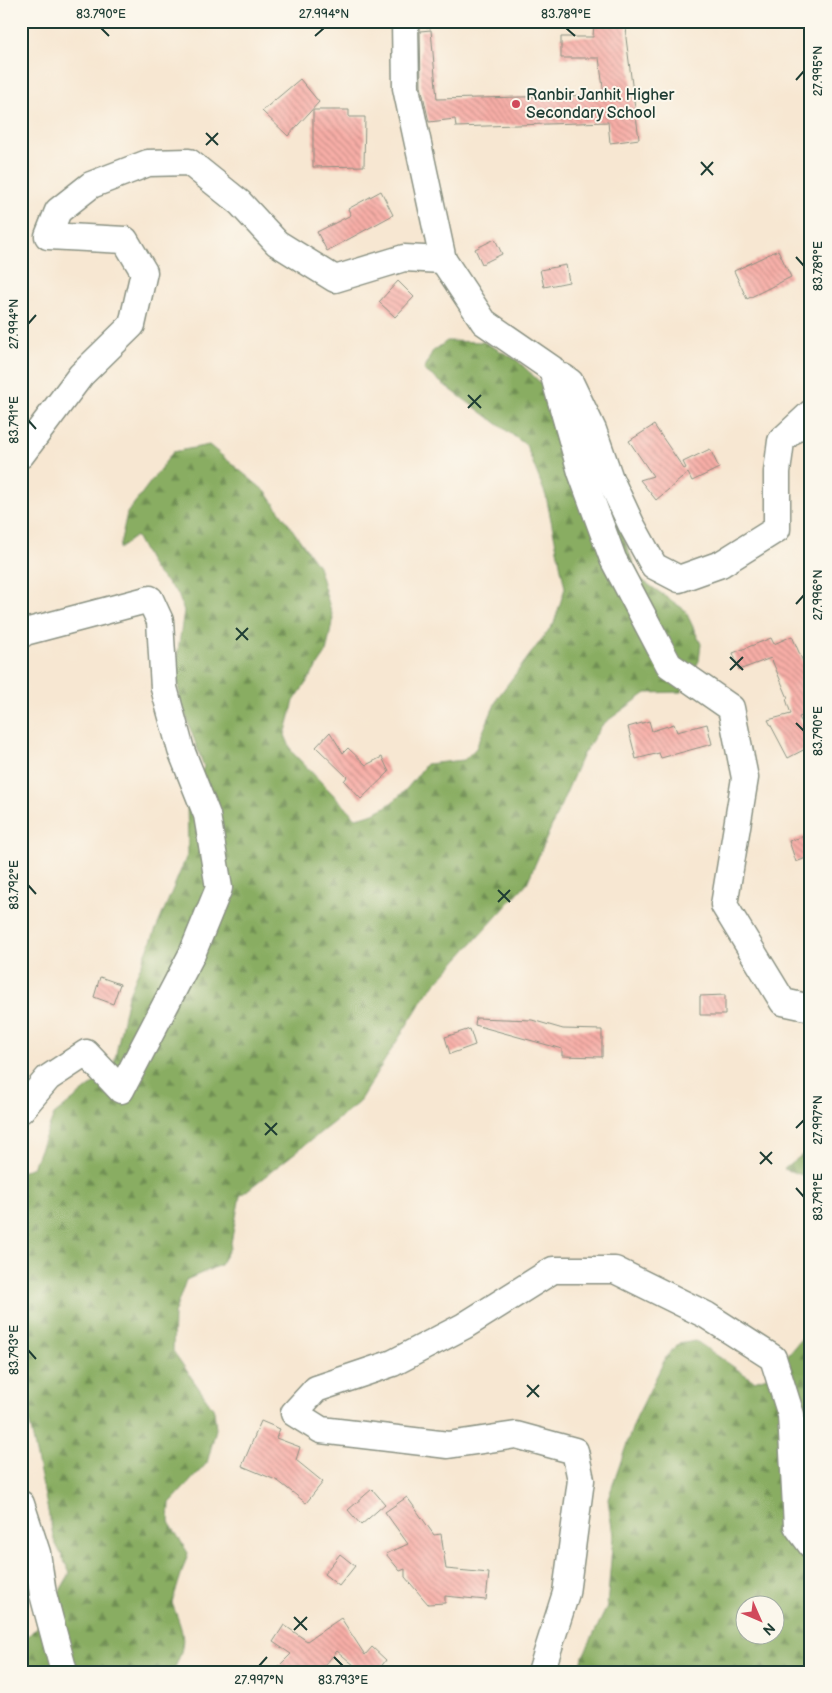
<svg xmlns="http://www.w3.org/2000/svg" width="832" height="1693" viewBox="0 0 832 1693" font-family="'Balsamiq Sans',sans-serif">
<defs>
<pattern id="forest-firs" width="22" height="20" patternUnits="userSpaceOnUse" patternTransform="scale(1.25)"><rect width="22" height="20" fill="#89ad62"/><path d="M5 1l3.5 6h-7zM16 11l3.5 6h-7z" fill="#6f8e52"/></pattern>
<pattern id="building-back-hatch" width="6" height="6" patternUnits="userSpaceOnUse" patternTransform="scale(1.25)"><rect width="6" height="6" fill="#f8aea7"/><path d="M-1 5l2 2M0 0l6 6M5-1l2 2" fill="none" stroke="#c88f89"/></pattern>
</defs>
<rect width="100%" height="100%" fill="#fbf7ec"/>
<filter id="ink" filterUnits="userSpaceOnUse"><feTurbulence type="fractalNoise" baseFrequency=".02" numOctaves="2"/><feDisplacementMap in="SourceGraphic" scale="10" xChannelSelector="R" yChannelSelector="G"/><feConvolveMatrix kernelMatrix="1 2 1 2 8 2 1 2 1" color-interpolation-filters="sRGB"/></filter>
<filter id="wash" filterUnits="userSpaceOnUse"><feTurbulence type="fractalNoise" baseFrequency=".0096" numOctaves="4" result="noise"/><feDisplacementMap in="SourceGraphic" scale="20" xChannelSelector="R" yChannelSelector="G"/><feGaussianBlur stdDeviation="1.12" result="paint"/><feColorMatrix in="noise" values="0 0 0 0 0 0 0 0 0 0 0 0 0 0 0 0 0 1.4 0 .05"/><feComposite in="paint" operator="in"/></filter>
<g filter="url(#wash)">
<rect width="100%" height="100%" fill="#f7e7d2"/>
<g fill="url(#forest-firs)" stroke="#54754b" fill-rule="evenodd">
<path d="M 447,341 L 484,342 L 517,360 L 554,396 L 606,491 L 639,578 L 685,610 L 701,644 L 699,661 L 681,692 L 646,693 L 603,724 L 583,754 L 527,883 L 427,993 L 358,1103 L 240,1196 L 230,1248 L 220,1265 L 186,1280 L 174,1314 L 173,1351 L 214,1410 L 216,1429 L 207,1463 L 170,1503 L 169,1522 L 188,1553 L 172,1603 C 184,1635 188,1640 173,1672 L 29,1672 L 21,1657 L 21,1643 L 43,1621 L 70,1573 L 54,1540 L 21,1381 L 21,1172 L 33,1167 L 54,1115 L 113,1068 L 128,996 L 188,853 L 187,799 L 204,767 L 180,700 L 176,664 L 184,611 L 178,594 L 154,570 L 136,536 L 119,549 L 127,513 L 173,452 L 209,445 L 266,492 L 318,566 L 333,618 L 326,653 L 294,701 L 285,735 L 292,752 L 356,818 C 391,811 406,791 426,764 L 464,760 L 476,748 L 498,697 L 554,623 L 565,588 L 546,496 L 526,445 L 424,370 L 432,352 Z"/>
<path d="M 811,1148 L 811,1178 L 784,1169 Z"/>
<path d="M 811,1327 L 811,1672 L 580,1672 L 583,1656 L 607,1607 L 613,1536 L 608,1499 L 635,1420 L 666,1357 L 678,1344 L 696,1341 L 754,1381 L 770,1376 ZM 744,1606 L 774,1606 L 774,1636 L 744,1636 Z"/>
</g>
<g id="blocks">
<g fill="url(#building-back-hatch)">
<path d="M 594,21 L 627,21 L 626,38 L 639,139 L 610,143 L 608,122 L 456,127 L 455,119 L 429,122 L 421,86 L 420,31 L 431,30 L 437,99 L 604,95 L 599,58 L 561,58 L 561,37 L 593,37 Z"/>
<path d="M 300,79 L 319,102 L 288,136 L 262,111 Z"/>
<path d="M 313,110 L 349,110 L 349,117 L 365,117 L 364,166 L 313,167 Z"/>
<path d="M 381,191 L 393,215 L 327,251 L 317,232 L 351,215 L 348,209 Z"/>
<path d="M 495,239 L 502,254 L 482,264 L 475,249 Z"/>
<path d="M 778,250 L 791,277 L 747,299 L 734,271 Z"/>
<path d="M 566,265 L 569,282 L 544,287 L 540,270 Z"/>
<path d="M 398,281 L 414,297 L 395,317 L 379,302 Z"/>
<path d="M 654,425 L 684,469 L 686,468 L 683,462 L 710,449 L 719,468 L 692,481 L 688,473 L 656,500 L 640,480 L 653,476 L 629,441 Z"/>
<path d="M 792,636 L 804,664 L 811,658 L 811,713 L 799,717 L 811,740 L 811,746 L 788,758 L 768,720 L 791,714 L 786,699 L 788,698 L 771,658 L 739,670 L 733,653 L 771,638 L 774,644 Z"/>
<path d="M 649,721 L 652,731 L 674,724 L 677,732 L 707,724 L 712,744 L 661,758 L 659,753 L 636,759 L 628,727 Z"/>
<path d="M 330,732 L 343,753 L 348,748 L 366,765 L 382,757 L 389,772 L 361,799 L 344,781 L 347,777 L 316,747 Z"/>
<path d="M 811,834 L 811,856 L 796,862 L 789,841 Z"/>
<path d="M 100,977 L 120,984 L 113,1004 L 94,997 Z"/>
<path d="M 725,995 L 725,1015 L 700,1015 L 700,996 Z"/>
<path d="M 476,1018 L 532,1020 L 563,1029 L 602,1030 L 602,1057 L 562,1056 L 562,1049 L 475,1025 Z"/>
<path d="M 470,1029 L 475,1045 L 450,1054 L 445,1037 Z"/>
<path d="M 261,1421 L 280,1429 L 276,1438 L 300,1447 L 296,1460 L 323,1482 L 306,1503 L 278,1481 L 242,1466 Z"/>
<path d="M 372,1489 L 385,1504 L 361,1525 L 348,1510 Z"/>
<path d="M 407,1497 L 434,1535 L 441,1534 L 446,1569 L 489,1573 L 486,1600 L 445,1596 L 445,1603 L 428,1604 L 405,1577 L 405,1569 L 400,1571 L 386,1554 L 408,1544 L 385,1512 Z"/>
<path d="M 340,1554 L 355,1566 L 339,1586 L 324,1574 Z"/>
<path d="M 341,1618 L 365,1655 L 372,1647 L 386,1660 L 377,1672 L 350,1672 L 355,1666 L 337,1651 L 319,1672 L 273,1672 L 291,1654 L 273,1642 L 284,1625 L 307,1641 Z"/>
</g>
</g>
</g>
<g filter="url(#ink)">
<use href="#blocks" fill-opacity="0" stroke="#8b9283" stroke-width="1"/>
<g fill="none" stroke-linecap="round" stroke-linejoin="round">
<defs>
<g id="street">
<path d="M 405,21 L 406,88 L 443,260 L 484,322 L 552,369 L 581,472 L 613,559 L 669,665 L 731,708 L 745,778 L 724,905 L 783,1002 L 811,1008"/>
<path d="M 563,377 L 570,382 L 593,430 L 610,479 L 631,524 L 654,566 L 679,579 L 721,564 L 777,529 L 777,472 L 781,441 L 811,413"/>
<path d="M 21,455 L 81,375 L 132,325 L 144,272 L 125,240 L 48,236 L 58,211 L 91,185 L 148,163 L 189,162 L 240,203 L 277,243 L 335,279 L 404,258 L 443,260"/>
<path d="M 21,635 L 25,632 L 150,599 L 160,621 L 164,688 L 181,750 L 207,815 L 219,888 L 192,954 L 121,1090 L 86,1053 L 48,1078 L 21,1110"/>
<path d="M 21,1504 L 37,1553 L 43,1594 L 64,1672"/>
<path d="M 541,1672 L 566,1593 L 581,1480 L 575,1451 L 516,1435 L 448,1445 L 321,1430 L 294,1413 L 316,1389 L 393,1363 L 464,1326 L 553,1270 L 615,1270 L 706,1315 L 773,1358 L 791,1415 L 797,1526 L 811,1545"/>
</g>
</defs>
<use href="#street" stroke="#8b9283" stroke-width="29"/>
<use href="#street" stroke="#fff" stroke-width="26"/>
</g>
</g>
<path fill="none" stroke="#1f3d34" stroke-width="2" d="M 101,28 L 109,36M 566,28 L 575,36M 315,36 L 324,28M 796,80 L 804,71M 206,133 L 218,145M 206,145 L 218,133M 701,162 L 713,175M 701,175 L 713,162M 796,257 L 804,266M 28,324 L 36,315M 468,395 L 481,408M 468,408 L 481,395M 28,420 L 36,429M 796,604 L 804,595M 236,628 L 248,640M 236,640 L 248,628M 730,657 L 743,670M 730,670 L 743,657M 796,723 L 804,731M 28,885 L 36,894M 498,890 L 510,902M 498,902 L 510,890M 265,1123 L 277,1135M 796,1128 L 804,1120M 265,1135 L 277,1123M 760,1152 L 772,1164M 760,1164 L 772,1152M 796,1188 L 804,1197M 28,1350 L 36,1359M 527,1385 L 539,1397M 527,1397 L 539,1385M 294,1617 L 307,1630M 294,1630 L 307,1617M 334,1657 L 343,1666M 259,1666 L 267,1657"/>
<circle fill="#d1495b" stroke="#fbf7ec" stroke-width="2" cx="516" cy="104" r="5"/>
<g text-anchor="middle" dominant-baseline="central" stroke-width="4" stroke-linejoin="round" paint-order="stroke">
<g font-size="16" fill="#1f3d34" stroke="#fbf7ec" text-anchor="start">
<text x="526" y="95">Ranbir Janhit Higher<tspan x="526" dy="18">Secondary School</tspan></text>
</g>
</g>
<rect width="832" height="1693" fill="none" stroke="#fbf7ec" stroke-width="55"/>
<g transform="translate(760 1620) rotate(135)"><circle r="24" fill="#fbf7ec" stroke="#a3ada2"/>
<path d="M0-4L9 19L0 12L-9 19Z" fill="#d1495b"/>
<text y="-8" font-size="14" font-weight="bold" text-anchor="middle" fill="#1f3d34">N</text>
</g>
<rect x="28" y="28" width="776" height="1638" fill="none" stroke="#1f3d34" stroke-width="2"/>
<g font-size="12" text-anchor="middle" fill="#1f3d34">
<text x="101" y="18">83.790°E</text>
<text x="324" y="18">27.994°N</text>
<text x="566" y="18">83.789°E</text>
<text transform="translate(818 71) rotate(-90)" y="4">27.995°N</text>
<text transform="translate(818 266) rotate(-90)" y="4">83.789°E</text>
<text transform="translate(14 324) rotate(-90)" y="4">27.994°N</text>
<text transform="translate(14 420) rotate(-90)" y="4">83.791°E</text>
<text transform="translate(818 595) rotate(-90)" y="4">27.996°N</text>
<text transform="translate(818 731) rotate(-90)" y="4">83.790°E</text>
<text transform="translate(14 885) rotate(-90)" y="4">83.792°E</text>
<text transform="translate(818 1120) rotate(-90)" y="4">27.997°N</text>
<text transform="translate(818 1197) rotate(-90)" y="4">83.791°E</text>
<text transform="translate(14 1350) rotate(-90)" y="4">83.793°E</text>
<text x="259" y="1684">27.997°N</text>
<text x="343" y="1684">83.793°E</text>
</g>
</svg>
